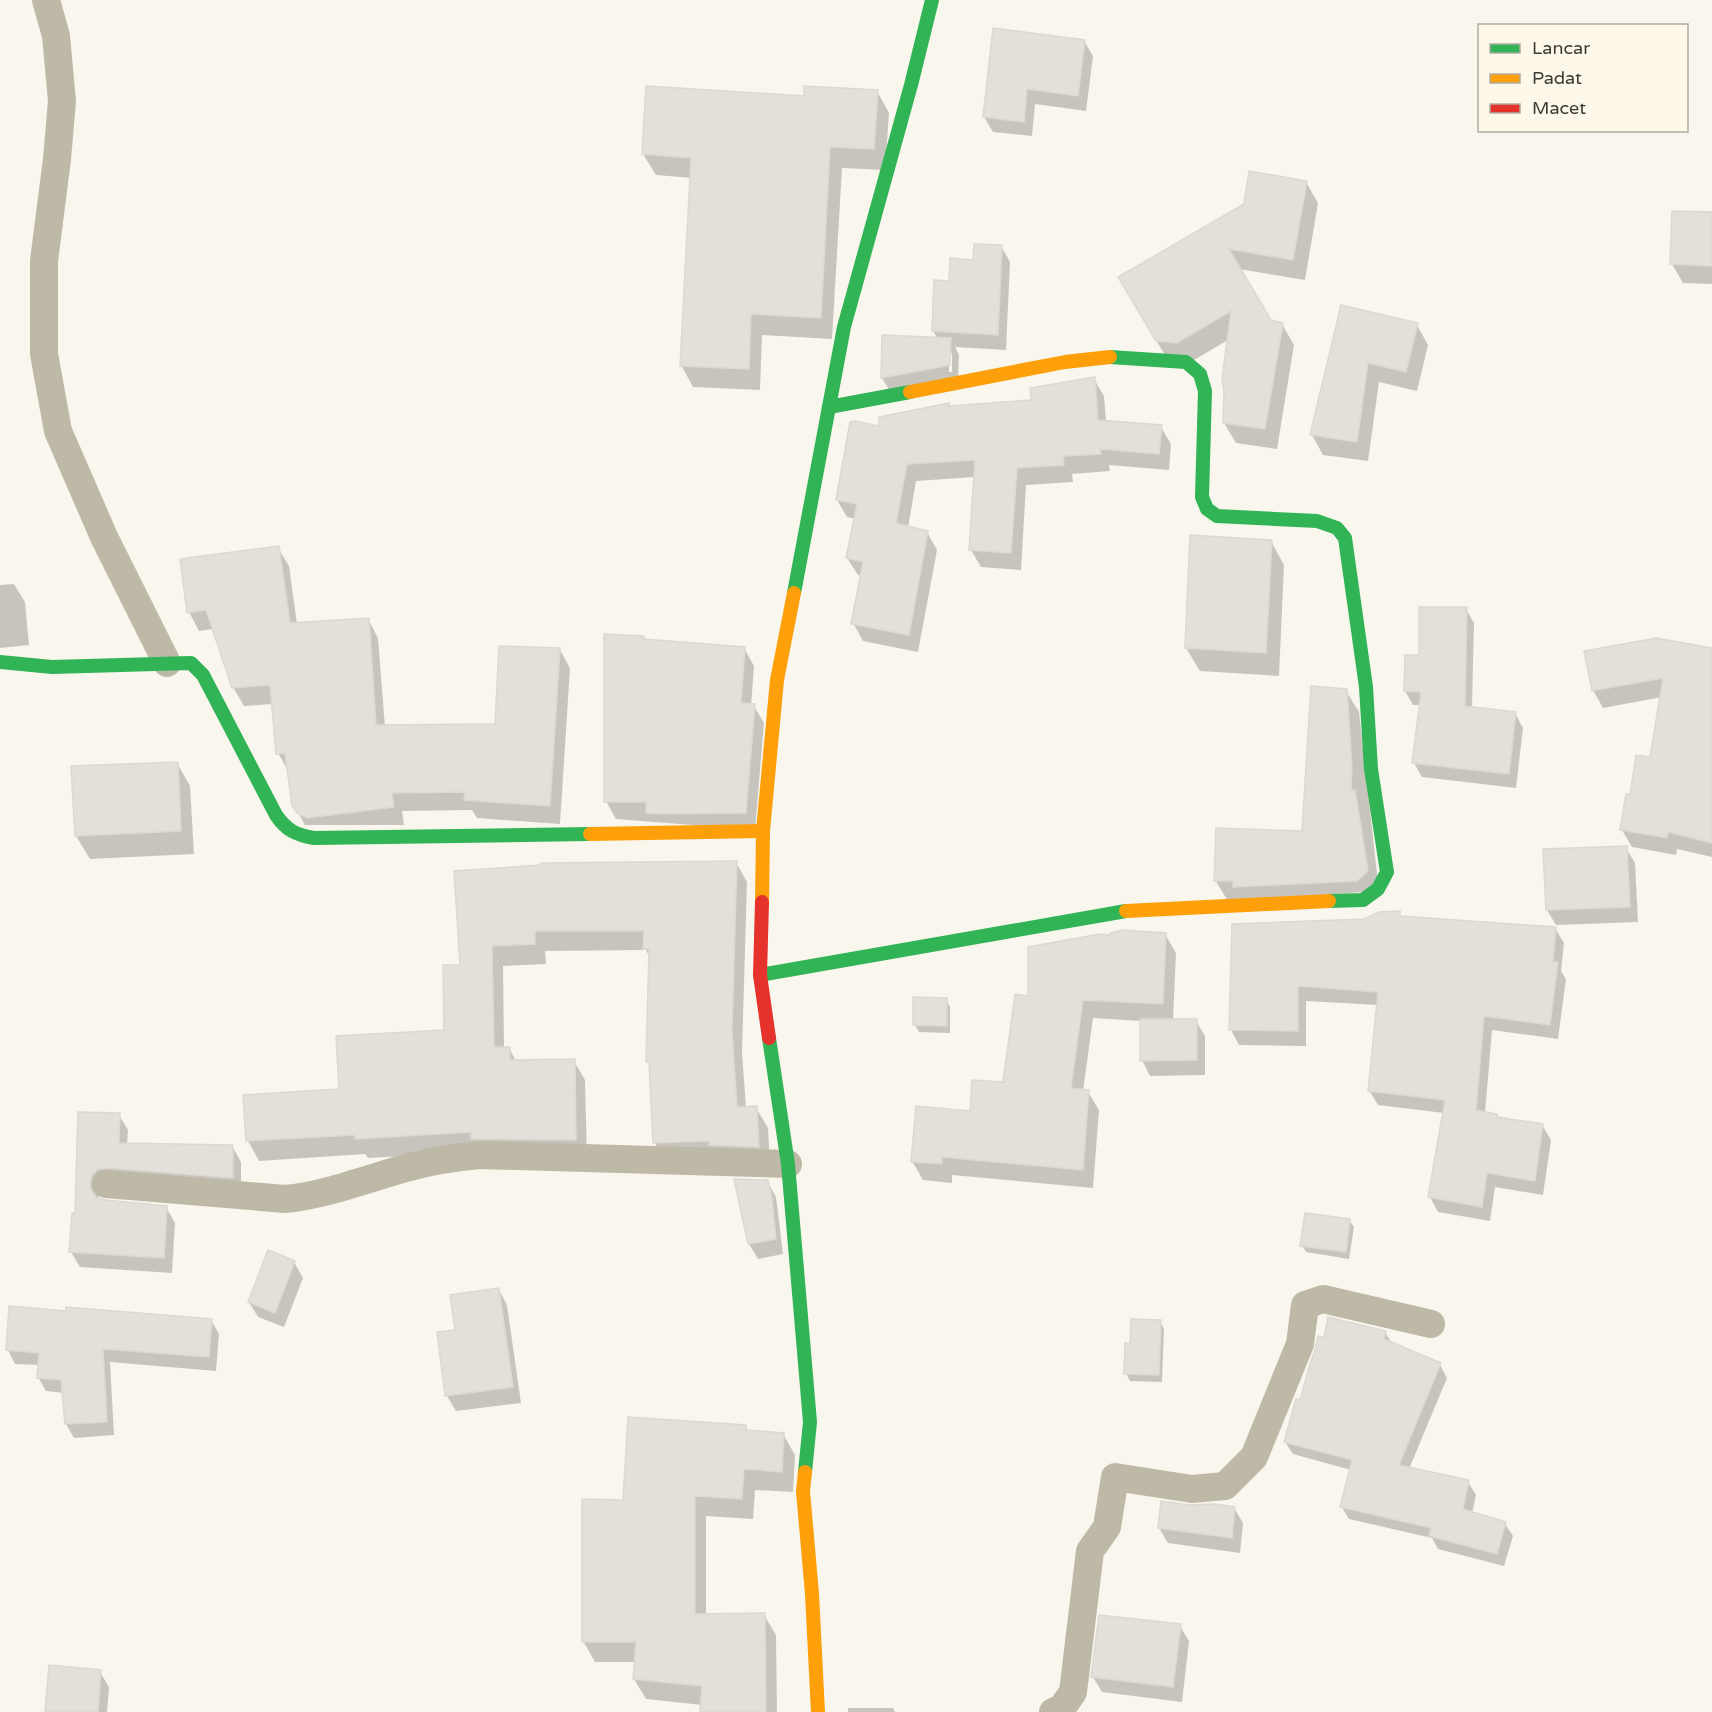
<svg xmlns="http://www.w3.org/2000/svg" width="1712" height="1712" viewBox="0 0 1712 1712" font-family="'Varela Round',sans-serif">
<rect width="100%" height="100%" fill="#f9f6ee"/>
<g fill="#0003" fill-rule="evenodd">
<path d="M 1084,41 L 1093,56 L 1086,111 L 1035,104 L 1032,136 L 993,132 L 984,117 Z"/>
<path d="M 877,91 L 889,113 L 885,170 L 842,168 L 832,339 L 762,335 L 760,390 L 693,387 L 681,365 L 692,178 L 656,175 L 643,154 L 805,98 Z"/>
<path d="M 1306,182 L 1318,203 L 1305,280 L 1239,269 L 1270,321 L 1282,324 L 1294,345 L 1277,449 L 1236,443 L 1224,423 L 1228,340 L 1189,363 L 1169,362 L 1131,298 Z"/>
<path d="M 1712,214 L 1712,284 L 1683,283 L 1672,264 Z"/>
<path d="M 1001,246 L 1010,262 L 1006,350 L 955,347 L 959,355 L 958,380 L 891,393 L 882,378 L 938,339 L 933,331 L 950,282 L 974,262 ZM 949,353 L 952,353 L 952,372 L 949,372 Z"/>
<path d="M 1342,307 L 1417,325 L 1428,345 L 1417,391 L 1379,382 L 1368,461 L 1323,455 L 1312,435 Z"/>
<path d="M 1094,379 L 1104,396 L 1106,422 L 1161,427 L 1171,444 L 1169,470 L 1109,465 L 1110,471 L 1072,474 L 1073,482 L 1026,485 L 1021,570 L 981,567 L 971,550 L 975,477 L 916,481 L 908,528 L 927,532 L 937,550 L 918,652 L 863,641 L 853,623 L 862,576 L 858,575 L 847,558 L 856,519 L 847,517 L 837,500 L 880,427 L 949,407 L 1032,402 Z"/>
<path d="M 1271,541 L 1284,565 L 1279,676 L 1200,671 L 1186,648 Z"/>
<path d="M 278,548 L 289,566 L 297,624 L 368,619 L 378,638 L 385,727 L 497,726 L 560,650 L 570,668 L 560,824 L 477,818 L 472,810 L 402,811 L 404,825 L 305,825 L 294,805 L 289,772 L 278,753 L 273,704 L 244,706 L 233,687 L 213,629 L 199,631 L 189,612 Z"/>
<path d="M 14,584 L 25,602 L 29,645 L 0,648 L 0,585 Z"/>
<path d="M 1466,609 L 1474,623 L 1472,708 L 1515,713 L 1523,728 L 1516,788 L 1422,777 L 1414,763 L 1421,705 L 1413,705 L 1405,691 Z"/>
<path d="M 643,637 L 645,641 L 744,648 L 754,666 L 751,706 L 754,706 L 764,723 L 755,830 L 616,819 L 606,801 Z"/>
<path d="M 1712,650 L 1712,857 L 1677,849 L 1676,855 L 1632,847 L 1622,830 L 1631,797 L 1651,758 L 1662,697 L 1603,708 L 1593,690 Z"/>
<path d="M 1346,691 L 1359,712 L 1379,891 L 1228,901 L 1215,880 L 1303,833 Z"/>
<path d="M 177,763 L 190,786 L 194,854 L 90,859 L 76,836 Z"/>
<path d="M 1626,848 L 1635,863 L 1638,922 L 1556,925 L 1547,910 Z"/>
<path d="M 736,862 L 747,882 L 742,1052 L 746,1108 L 756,1108 L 768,1128 L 770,1166 L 666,1163 L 655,1143 L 651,1067 L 648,1061 L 650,958 L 646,950 L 545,951 L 546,964 L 503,966 L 504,1048 L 509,1048 L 516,1061 L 574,1061 L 585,1080 L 587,1160 L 480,1152 L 368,1158 L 365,1154 L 259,1161 L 248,1141 L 445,1031 L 462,966 L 456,872 Z"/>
<path d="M 1399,913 L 1402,918 L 1555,928 L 1564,943 L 1561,971 L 1566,979 L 1558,1039 L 1492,1030 L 1485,1113 L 1496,1115 L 1499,1119 L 1542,1125 L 1551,1140 L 1543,1195 L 1495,1187 L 1490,1221 L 1438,1212 L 1430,1197 L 1444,1113 L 1378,1105 L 1369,1090 L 1378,1005 L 1306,1001 L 1306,1046 L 1239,1045 L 1231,1030 L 1364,920 Z"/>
<path d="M 1165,934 L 1176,953 L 1173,1021 L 1196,1021 L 1205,1036 L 1205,1075 L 1150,1076 L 1142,1060 L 1141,1021 L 1093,1018 L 1083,1091 L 1088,1092 L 1099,1110 L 1093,1188 L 952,1175 L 952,1183 L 923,1180 L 912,1161 L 1004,1084 L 1029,998 Z"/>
<path d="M 915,999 L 946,999 L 950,1007 L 950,1033 L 919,1032 L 915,1025 Z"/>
<path d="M 79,1114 L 119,1115 L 128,1130 L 127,1145 L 232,1146 L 241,1162 L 241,1193 L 100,1191 L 98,1200 L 166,1207 L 175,1223 L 172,1273 L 80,1267 L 71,1252 L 76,1215 Z"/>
<path d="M 767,1181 L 776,1197 L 783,1254 L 758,1259 L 749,1244 Z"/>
<path d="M 1349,1220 L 1354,1227 L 1349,1259 L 1306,1252 L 1302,1245 Z"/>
<path d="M 294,1262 L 303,1278 L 284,1327 L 258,1317 L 249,1302 Z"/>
<path d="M 499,1290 L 507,1305 L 521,1403 L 456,1411 L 447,1396 L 438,1334 L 457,1331 Z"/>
<path d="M 211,1320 L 219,1334 L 216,1371 L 110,1362 L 114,1435 L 74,1438 L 66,1424 L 64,1393 L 46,1391 L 38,1377 L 39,1365 L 15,1364 L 8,1350 Z"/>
<path d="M 1160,1321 L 1164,1329 L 1162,1382 L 1130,1381 L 1126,1373 L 1132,1345 Z"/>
<path d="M 1385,1332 L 1392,1344 L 1440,1365 L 1447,1378 L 1409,1469 L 1468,1482 L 1476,1495 L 1472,1513 L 1505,1524 L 1513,1536 L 1504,1566 L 1438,1549 L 1432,1538 L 1349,1519 L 1341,1506 L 1351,1470 L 1293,1454 L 1285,1442 L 1301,1402 Z"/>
<path d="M 745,1426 L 749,1432 L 783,1434 L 795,1455 L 793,1492 L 755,1490 L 753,1519 L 706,1516 L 706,1615 L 764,1615 L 776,1635 L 777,1712 L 701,1712 L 702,1705 L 646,1699 L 634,1679 L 636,1662 L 595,1662 L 583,1641 L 625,1501 Z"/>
<path d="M 1189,1507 L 1234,1508 L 1243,1523 L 1240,1553 L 1168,1543 L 1159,1528 Z"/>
<path d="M 1180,1626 L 1189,1641 L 1182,1702 L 1102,1692 L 1093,1677 Z"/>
<path d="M 100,1672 L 109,1687 L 107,1712 L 46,1712 Z"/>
<path d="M 848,1708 L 893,1708 L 895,1712 L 848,1712 Z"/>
</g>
<g fill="#e3dfd9" stroke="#dcd8d2" stroke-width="1.5">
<path d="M 993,28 L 1085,40 L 1078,96 L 1027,89 L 1024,122 L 983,117 Z"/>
<path d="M 646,86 L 804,96 L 804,86 L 878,90 L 874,149 L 830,147 L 821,318 L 751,314 L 749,369 L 680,366 L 691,158 L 642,154 Z"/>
<path d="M 1249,171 L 1307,181 L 1293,260 L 1229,249 L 1271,320 L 1283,323 L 1265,429 L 1223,423 L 1224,391 L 1222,379 L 1231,311 L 1177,343 L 1156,341 L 1118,277 L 1244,204 Z"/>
<path d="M 1672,211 L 1712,212 L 1712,266 L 1670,264 Z"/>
<path d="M 974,244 L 1002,245 L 998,335 L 932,331 L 934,280 L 949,281 L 950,258 L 973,260 Z"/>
<path d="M 1341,305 L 1418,323 L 1406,372 L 1368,363 L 1357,442 L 1310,435 Z"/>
<path d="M 882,335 L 951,338 L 950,365 L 881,378 Z"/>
<path d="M 1095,377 L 1098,420 L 1162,425 L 1159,454 L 1100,449 L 1101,454 L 1063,456 L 1064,465 L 1017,468 L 1011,553 L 969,550 L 975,460 L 907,464 L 896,523 L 928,531 L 909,635 L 851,624 L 863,562 L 846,558 L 857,504 L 836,500 L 850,422 L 855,421 L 879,426 L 879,417 L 949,403 L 949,406 L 1031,400 L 1030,388 Z"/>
<path d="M 1190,535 L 1272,540 L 1266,653 L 1185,648 Z"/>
<path d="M 279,546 L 290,623 L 369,618 L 376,725 L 495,724 L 499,646 L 560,648 L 550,806 L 464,800 L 465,792 L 392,793 L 394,807 L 307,818 L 297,813 L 292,806 L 285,753 L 276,754 L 270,685 L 232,688 L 206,610 L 187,613 L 180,559 Z"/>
<path d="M 1419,607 L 1467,607 L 1465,706 L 1516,712 L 1509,774 L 1412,763 L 1421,692 L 1404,691 L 1405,655 L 1419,655 Z"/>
<path d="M 604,634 L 644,636 L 644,639 L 745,647 L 741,703 L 755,704 L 746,813 L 662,814 L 646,813 L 646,802 L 604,802 Z"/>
<path d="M 1656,638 L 1712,648 L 1712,843 L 1668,832 L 1667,838 L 1620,830 L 1626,794 L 1630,795 L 1636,755 L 1650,757 L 1663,678 L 1592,691 L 1584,651 Z"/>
<path d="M 1311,686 L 1347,689 L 1352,768 L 1351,790 L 1355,790 L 1368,870 L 1366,873 L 1357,881 L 1233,887 L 1233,881 L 1214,881 L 1216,828 L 1302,831 Z"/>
<path d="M 178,762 L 181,831 L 75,836 L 71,766 Z"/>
<path d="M 1627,846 L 1630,907 L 1546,910 L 1543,849 Z"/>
<path d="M 737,861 L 732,1031 L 737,1107 L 757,1106 L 759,1147 L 709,1145 L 709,1141 L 653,1143 L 649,1062 L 646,1062 L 649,949 L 643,949 L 644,931 L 535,931 L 535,944 L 492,946 L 494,1047 L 510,1047 L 510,1060 L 575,1059 L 576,1140 L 471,1139 L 471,1132 L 355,1139 L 355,1135 L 246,1141 L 243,1095 L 339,1089 L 336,1036 L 444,1030 L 443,965 L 460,965 L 454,871 L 541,865 L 541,863 Z"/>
<path d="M 1400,911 L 1400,916 L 1556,927 L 1553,962 L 1558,962 L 1550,1025 L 1484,1016 L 1476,1110 L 1497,1114 L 1497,1117 L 1543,1124 L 1535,1181 L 1487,1173 L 1482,1207 L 1428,1197 L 1445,1100 L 1368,1091 L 1378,992 L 1298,986 L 1298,1031 L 1229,1030 L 1232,924 L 1364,919 L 1379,912 Z"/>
<path d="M 1123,930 L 1166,933 L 1163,1004 L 1083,1000 L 1071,1088 L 1089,1090 L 1083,1170 L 942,1157 L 942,1164 L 911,1162 L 916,1106 L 970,1111 L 972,1080 L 1003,1082 L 1015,994 L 1028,996 L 1028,947 L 1100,934 L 1110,935 L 1110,933 Z"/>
<path d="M 913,997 L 947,998 L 947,1026 L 913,1025 Z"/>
<path d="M 1140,1019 L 1197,1019 L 1197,1060 L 1140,1061 Z"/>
<path d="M 78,1112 L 120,1113 L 119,1143 L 233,1145 L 233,1178 L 107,1168 L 98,1169 L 92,1175 L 90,1183 L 91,1190 L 97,1198 L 105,1200 L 167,1206 L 164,1258 L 69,1252 L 72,1213 L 75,1213 Z"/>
<path d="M 734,1179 L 768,1180 L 772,1199 L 776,1239 L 748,1244 Z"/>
<path d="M 1305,1213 L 1350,1219 L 1346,1252 L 1300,1246 Z"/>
<path d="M 268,1250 L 295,1261 L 275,1313 L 248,1302 Z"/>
<path d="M 499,1288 L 513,1387 L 445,1396 L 437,1332 L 455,1330 L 450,1295 Z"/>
<path d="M 9,1306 L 66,1311 L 66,1307 L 212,1319 L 209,1357 L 103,1349 L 107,1422 L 65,1424 L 61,1380 L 37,1378 L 39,1353 L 6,1350 Z"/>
<path d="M 1328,1317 L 1386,1331 L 1384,1339 L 1441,1363 L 1399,1465 L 1469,1480 L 1463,1509 L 1506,1522 L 1497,1554 L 1429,1536 L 1431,1528 L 1340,1507 L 1352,1460 L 1284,1442 L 1296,1399 L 1300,1400 L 1310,1364 L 1315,1350 L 1318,1336 L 1324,1337 Z"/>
<path d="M 1131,1319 L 1161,1320 L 1159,1375 L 1124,1374 L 1125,1343 L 1130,1344 Z"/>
<path d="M 628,1417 L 746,1425 L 746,1430 L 784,1433 L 782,1472 L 744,1469 L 742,1499 L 695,1496 L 695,1614 L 765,1613 L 766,1712 L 700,1712 L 702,1686 L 633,1679 L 636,1642 L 582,1642 L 582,1499 L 623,1500 Z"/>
<path d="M 1161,1501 L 1189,1505 L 1214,1504 L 1235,1507 L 1232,1538 L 1158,1528 Z"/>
<path d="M 1099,1615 L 1181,1624 L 1173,1687 L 1091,1677 Z"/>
<path d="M 49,1665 L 101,1670 L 98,1712 L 45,1712 Z"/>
</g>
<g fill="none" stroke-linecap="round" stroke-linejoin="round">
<g stroke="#beb9a7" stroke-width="28">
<path d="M 46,0 L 56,36 L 62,101 L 57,159 L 44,261 L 44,354 L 58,431 L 104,537 L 167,663"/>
<path d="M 106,1184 L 285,1199 C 326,1195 366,1179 406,1168 C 431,1161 455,1157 480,1155 L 788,1164"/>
<path d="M 1053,1712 L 1062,1708 L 1073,1692 L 1090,1551 L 1107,1527 L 1115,1477 L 1192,1489 L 1225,1486 L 1254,1457 L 1300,1344 L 1305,1305 L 1323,1299 L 1431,1324"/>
</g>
<g stroke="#30b455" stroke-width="14">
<path d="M 1110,357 L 1186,362 L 1200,374 L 1205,391 L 1202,497 L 1207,509 L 1217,516 L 1317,521 L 1337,528 L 1345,538 L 1366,687 L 1371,769 L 1387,872 L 1378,889 L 1363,900 L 1329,901"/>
<path d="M 829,407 L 910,392"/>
<path d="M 794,593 L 844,327 L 911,85 L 932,0"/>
<path d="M 0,662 L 52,667 L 191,663 L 203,675 L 276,815 C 286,830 296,835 314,838 L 590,834"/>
<path d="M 760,975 L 1126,911"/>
<path d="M 769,1038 L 788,1164 L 810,1422 L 805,1472"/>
</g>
<g stroke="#ff9f0a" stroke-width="14">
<path d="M 910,392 L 1065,362 L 1110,357"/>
<path d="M 590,834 L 763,831"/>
<path d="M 762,902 L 763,831 L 777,680 L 794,593"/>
<path d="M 1126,911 L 1329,901"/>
<path d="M 805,1472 L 803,1491 L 812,1594 L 818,1712"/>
</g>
<path stroke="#e5322d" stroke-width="14" d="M 762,902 L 760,975 L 769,1038"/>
</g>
<rect x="1478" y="24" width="210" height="108" fill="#fdf8ea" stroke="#b0aca1" stroke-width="1.5"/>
<rect x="1490" y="44" width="30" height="9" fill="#30b455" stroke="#b0aca1" stroke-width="1.5"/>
<text x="1532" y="54" font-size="18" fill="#3c3a34">Lancar</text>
<rect x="1490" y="74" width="30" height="9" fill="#ff9f0a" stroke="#b0aca1" stroke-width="1.5"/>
<text x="1532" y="84" font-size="18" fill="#3c3a34">Padat</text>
<rect x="1490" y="104" width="30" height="9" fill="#e5322d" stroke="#b0aca1" stroke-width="1.5"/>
<text x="1532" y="114" font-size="18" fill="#3c3a34">Macet</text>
</svg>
